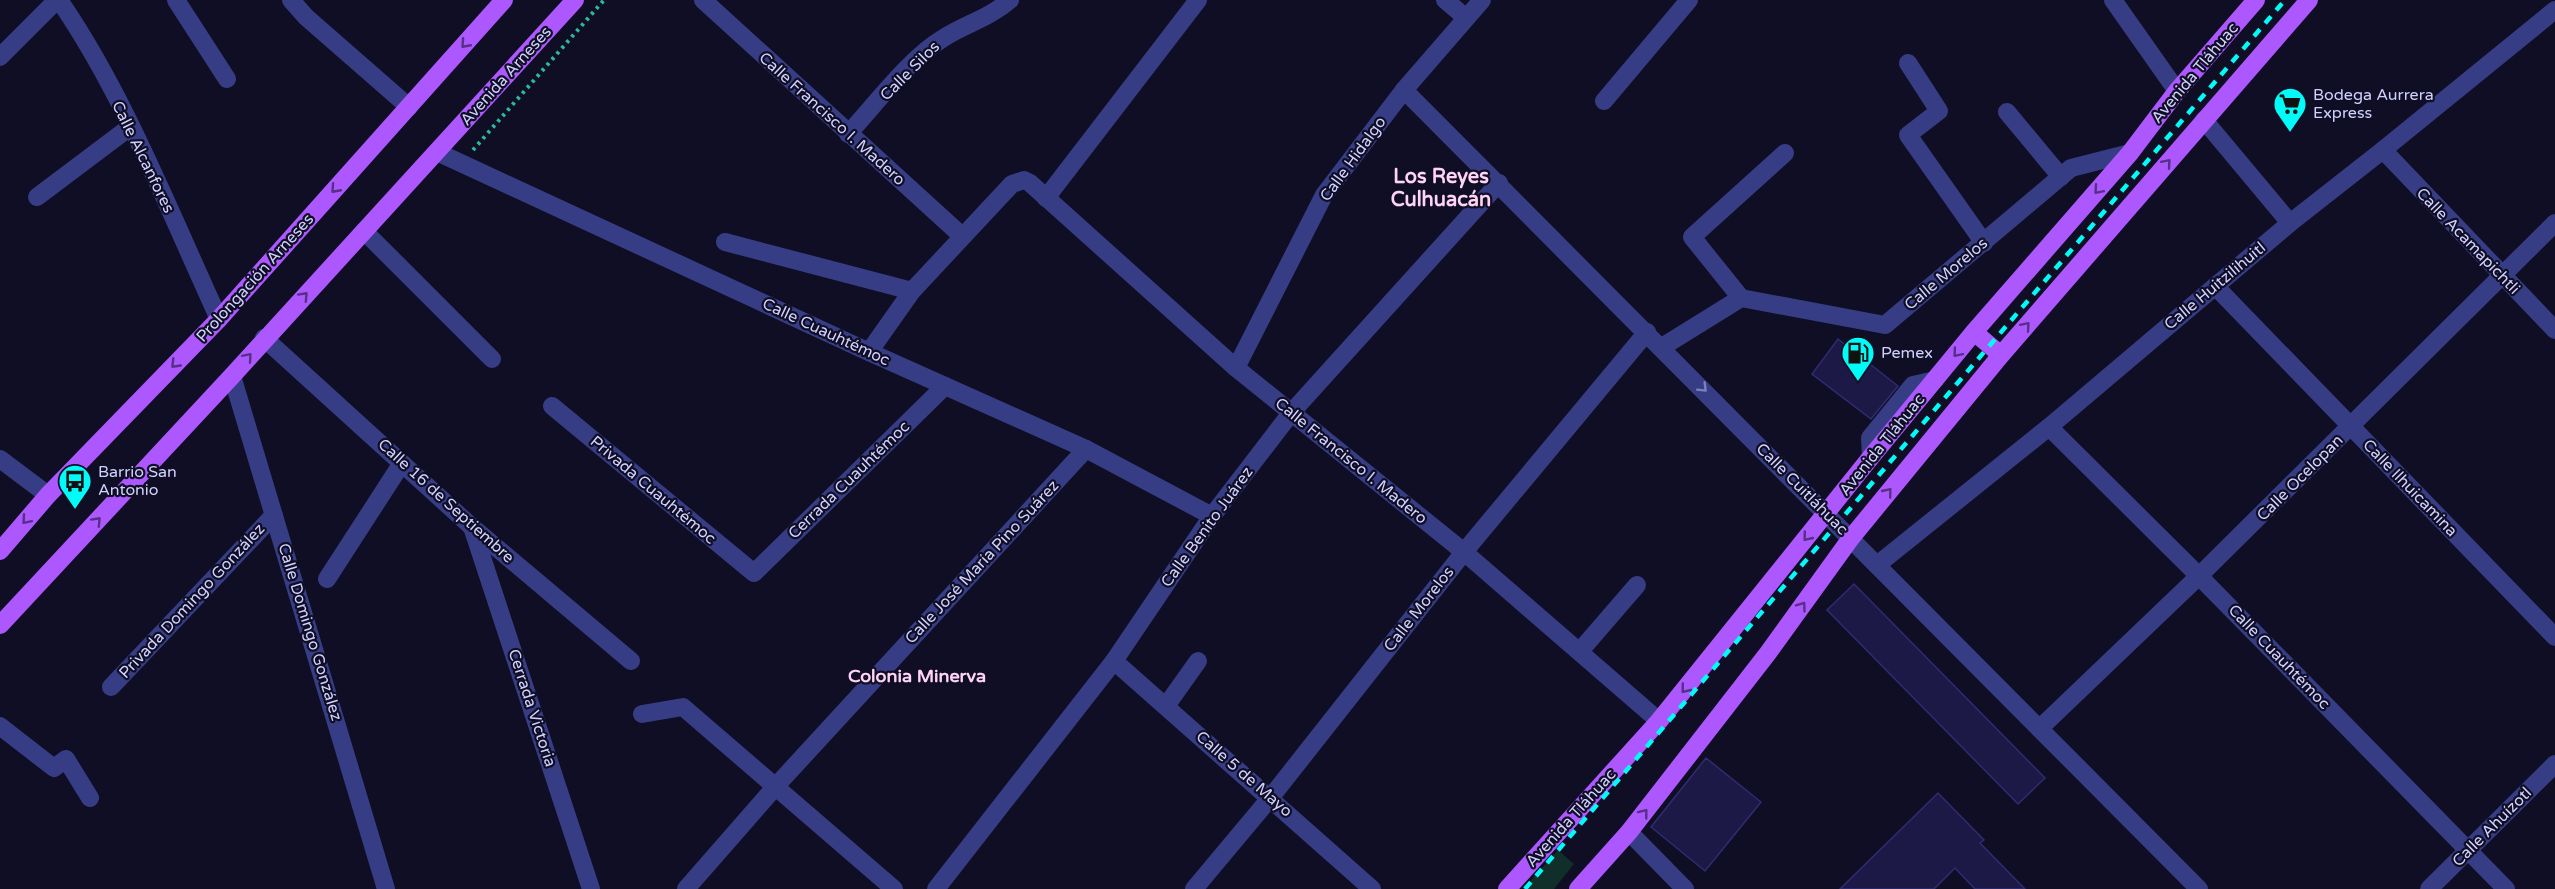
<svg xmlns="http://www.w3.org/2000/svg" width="2555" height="889" viewBox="0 0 2555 889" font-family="'Varela Round',sans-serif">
<rect width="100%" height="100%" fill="#0f0e24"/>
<path fill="#102e2a" d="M 1558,850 L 1574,864 L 1554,889 L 1523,889 Z"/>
<g fill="#1d1946" stroke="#302b72" stroke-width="1.5">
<path d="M 1838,339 L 1898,386 L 1871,419 L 1812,374 Z"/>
<path d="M 1854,584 L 2045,778 L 2018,804 L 1827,610 Z"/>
<path d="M 1706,758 L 1761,802 L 1705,871 L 1651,827 Z"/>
<path d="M 1938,793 L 1984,840 L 1980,843 L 2025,889 L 1975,889 L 1955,868 L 1934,889 L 1840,889 Z"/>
</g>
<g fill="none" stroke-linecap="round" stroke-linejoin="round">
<path stroke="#2bb9a0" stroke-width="4" stroke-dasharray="3 4.5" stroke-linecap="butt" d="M 473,150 L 604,0"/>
<g stroke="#373d85" stroke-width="18">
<path d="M 59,0 C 124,94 171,215 219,319"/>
<path d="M 176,0 L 227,79"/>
<path d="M 291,0 L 306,17 L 409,107"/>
<path d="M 703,0 L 962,236"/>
<path d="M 1445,0 L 1465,17"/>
<path d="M 2113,0 L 2177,91"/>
<path d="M 0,57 L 57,0"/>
<path d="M 1908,63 L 1939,111 L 1908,135 L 1984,243"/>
<path d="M 1404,90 L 2199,889"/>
<path d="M 1604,101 L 1689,0"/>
<path d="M 2007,112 L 2061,177"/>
<path d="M 2204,120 L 2290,223"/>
<path d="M 848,134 C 875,105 909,59 942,39 C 965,24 988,19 1010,0"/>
<path d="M 2383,150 L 2555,330"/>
<path d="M 437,152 L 869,352 L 1086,449 L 1212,516"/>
<path d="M 37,197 L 130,127"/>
<path d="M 1046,198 L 1198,0"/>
<path d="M 364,231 L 492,359"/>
<path d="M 725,242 L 912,291"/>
<path d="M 2215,286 L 2555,637"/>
<path d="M 1741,298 L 1692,237 L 1785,153"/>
<path d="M 264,338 L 472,527 L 631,661"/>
<path d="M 1662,347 L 1741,298 L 1885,325 L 2071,168 L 2130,153"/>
<path d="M 869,352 L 912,291 L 1012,184 L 1024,180 L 1030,183 L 1236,368 L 1464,552 L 1659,721"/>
<path d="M 1236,368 L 1324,195 L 1404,90 L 1482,0"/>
<path d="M 232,376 L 386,889"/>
<path d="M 552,406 L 754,573 L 945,386"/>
<path d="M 2049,427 L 2199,576 L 2506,889"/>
<path d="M 1871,457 L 1870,438 L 1913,385 L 1935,380"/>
<path d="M 0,459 L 48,495"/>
<path d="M 472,527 L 591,889"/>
<path d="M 1877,565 L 2049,427 L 2290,223 L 2383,150 L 2555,10"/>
<path d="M 327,579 L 402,463"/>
<path d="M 1580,651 L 1637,585"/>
<path d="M 1114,661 L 1372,889"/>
<path d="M 111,687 L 274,515"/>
<path d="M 1166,706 L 1198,661"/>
<path d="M 642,714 L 683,707 L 894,889"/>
<path d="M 0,726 L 54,768 L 66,759 L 90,798"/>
<path d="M 2040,728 L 2199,576 L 2555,223"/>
<path d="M 1629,832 L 1685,889"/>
<path d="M 686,889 L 776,786 L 1086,449"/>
<path d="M 936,889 L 1114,661 L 1212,516 L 1291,413 L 1499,183"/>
<path d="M 1194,889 L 1271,797 L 1464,552 L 1647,332"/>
<path d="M 2429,889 L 2555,764"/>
</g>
<g stroke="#ad58ff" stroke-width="18">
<path d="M 1974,332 L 2001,355"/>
<path d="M 0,551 L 48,495 L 219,319 L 504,0"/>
<path d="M 0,625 L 232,376 L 575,0"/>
<path d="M 1507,889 L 1659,721 L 1871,457 L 1974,332 L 2130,153 L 2177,91 L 2256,0"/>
<path d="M 1578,889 L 1629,832 L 1768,653 L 1851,538 L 2001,355 L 2309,0"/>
</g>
<path stroke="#00fcf8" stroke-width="4.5" stroke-dasharray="9 8" stroke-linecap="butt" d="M 1525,889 L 2285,0"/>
</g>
<defs><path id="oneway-chevron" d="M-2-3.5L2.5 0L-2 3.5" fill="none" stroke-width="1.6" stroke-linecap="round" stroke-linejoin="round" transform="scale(1.5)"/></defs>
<g stroke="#562f87">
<use href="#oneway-chevron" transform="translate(465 44) rotate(132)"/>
<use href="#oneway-chevron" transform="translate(2167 163) rotate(-49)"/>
<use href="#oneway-chevron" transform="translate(335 189) rotate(132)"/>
<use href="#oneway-chevron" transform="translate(2098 190) rotate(131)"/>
<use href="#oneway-chevron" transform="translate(304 296) rotate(-47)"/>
<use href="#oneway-chevron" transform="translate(2026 326) rotate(-49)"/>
<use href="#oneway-chevron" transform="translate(1957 353) rotate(130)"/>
<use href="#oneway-chevron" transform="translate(248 357) rotate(-49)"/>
<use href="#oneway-chevron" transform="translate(175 364) rotate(134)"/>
<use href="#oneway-chevron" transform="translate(1888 492) rotate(-51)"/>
<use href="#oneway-chevron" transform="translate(26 520) rotate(131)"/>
<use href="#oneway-chevron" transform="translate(97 521) rotate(-47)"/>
<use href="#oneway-chevron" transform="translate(1807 537) rotate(129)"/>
<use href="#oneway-chevron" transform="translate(1802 606) rotate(-54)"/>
<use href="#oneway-chevron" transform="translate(1685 689) rotate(129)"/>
<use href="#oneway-chevron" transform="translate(1644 813) rotate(-52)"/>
</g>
<use stroke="#7c80bc" href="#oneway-chevron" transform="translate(1703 388) rotate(45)"/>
<defs>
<symbol id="supermarket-pin" viewBox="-11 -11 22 30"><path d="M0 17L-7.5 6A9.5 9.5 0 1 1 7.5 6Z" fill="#00fcf8" stroke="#0f0e24"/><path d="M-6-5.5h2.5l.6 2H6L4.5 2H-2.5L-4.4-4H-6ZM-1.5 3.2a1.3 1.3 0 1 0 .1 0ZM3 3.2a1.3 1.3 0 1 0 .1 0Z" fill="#111"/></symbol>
<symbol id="fuel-pin" viewBox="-11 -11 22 30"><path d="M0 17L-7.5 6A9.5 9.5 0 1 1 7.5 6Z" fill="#00fcf8" stroke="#0f0e24"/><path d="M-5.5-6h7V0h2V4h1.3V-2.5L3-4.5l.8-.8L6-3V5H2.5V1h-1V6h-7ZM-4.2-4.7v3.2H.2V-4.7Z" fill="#111"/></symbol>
<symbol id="bus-pin" viewBox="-11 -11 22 30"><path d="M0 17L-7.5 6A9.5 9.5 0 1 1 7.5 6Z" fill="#00fcf8" stroke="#0f0e24"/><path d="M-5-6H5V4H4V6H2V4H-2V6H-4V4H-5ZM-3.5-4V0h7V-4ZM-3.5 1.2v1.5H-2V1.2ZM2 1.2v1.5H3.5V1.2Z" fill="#111"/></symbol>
</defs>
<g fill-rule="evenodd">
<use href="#supermarket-pin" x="2271" y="85" width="38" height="52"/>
<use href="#fuel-pin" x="1839" y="334" width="38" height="52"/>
<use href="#bus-pin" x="56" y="462" width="38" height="52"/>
</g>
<g text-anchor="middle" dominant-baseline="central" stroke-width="4.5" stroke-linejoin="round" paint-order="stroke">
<g font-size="16" fill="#d1d1ff" stroke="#0f0e24">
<text transform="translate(910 71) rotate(-45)">Calle Silos</text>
<text transform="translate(2195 73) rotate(-50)">Avenida Tláhuac</text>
<text transform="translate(506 76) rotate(-48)">Avenida Arneses</text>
<text transform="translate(832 119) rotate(42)">Calle Francisco I. Madero</text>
<text transform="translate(143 157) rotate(64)">Calle Alcanfores</text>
<text transform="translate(1353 159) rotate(-54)">Calle Hidalgo</text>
<text transform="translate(2468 241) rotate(46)">Calle Acamapichtli</text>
<text transform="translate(1946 274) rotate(-40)">Calle Morelos</text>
<text transform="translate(255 278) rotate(-48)">Prolongación Arneses</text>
<text transform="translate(2215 286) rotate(-40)">Calle Huitzilihuitl</text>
<text transform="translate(826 332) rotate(25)">Calle Cuauhtémoc</text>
<text transform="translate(1882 445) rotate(-51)">Avenida Tláhuac</text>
<text transform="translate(1351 461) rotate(39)">Calle Francisco I. Madero</text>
<text transform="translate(2300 478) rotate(-45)">Calle Ocelopan</text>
<text transform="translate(849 480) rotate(-44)">Cerrada Cuauhtémoc</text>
<text transform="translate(2410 488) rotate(46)">Calle Ilhuicamina</text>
<text transform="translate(1802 489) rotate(45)">Calle Cuitláhuac</text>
<text transform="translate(653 490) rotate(40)">Privada Cuauhtémoc</text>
<text transform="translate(446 501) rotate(42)">Calle 16 de Septiembre</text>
<text transform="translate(1207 527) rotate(-54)">Calle Benito Juárez</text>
<text transform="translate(982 562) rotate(-47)">Calle José María Pino Suárez</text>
<text transform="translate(192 601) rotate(-47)">Privada Domingo González</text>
<text transform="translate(1419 609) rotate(-52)">Calle Morelos</text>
<text transform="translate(310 632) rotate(73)">Calle Domingo González</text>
<text transform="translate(2279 657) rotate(46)">Calle Cuauhtémoc</text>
<text transform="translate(532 708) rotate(72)">Cerrada Victoria</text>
<text transform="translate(1244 774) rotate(41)">Calle 5 de Mayo</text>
<text transform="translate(1571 818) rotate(-48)">Avenida Tláhuac</text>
<text transform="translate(2492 827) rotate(-45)">Calle Ahuízotl</text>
</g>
<g font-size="16" fill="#d1d1ff" stroke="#0f0e24" text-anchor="start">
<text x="2313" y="95">Bodega Aurrera<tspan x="2313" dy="18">Express</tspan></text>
<text x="1881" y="353">Pemex</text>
<text x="98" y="472">Barrio San<tspan x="98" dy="18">Antonio</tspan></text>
</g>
<g font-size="18" font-weight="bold" fill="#ffd3f4" stroke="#0f0e24">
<text x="917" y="676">Colonia Minerva</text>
</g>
<g font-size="20" font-weight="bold" fill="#ffd3f4" stroke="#0f0e24">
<text x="1441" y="177">Los Reyes<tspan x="1441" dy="23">Culhuacán</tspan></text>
</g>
</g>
</svg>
